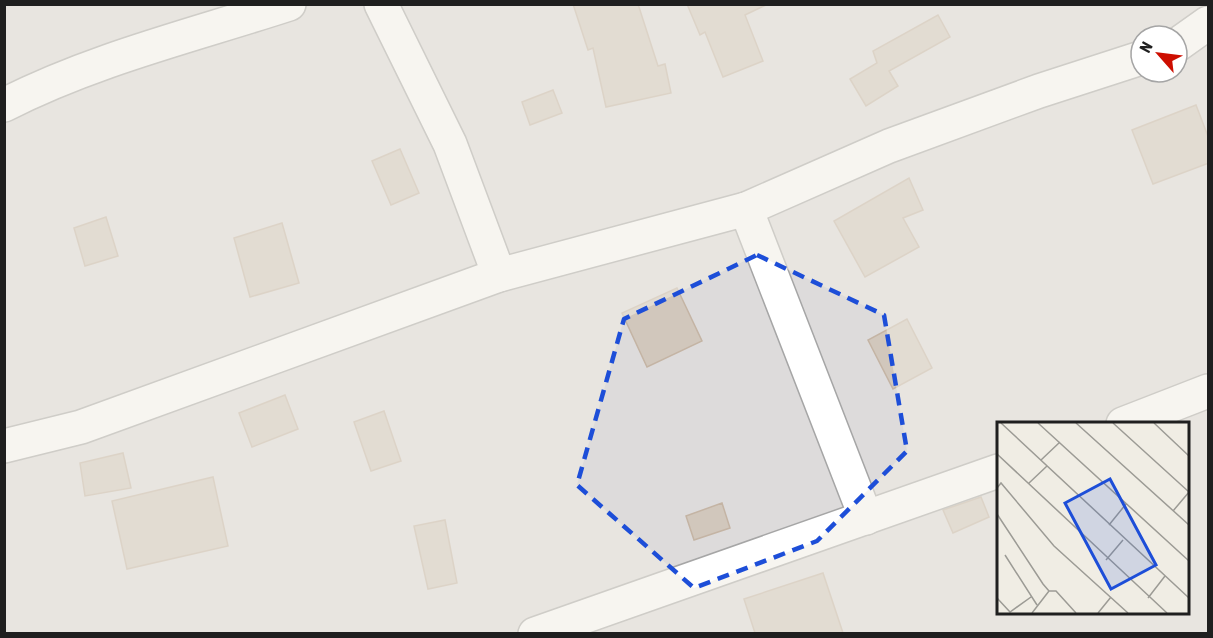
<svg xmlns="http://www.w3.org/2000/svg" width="1213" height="638" viewBox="0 0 1213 638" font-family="'Asap Condensed',sans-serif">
<rect width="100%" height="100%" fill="#f0ede4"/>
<path fill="#dddbdb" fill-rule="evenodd" d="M 5,5 L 1208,5 L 1208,633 L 5,633 ZM 1141,36 L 1177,36 L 1177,72 L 1141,72 ZM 998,424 L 1188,424 L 1188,612 L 998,612 Z"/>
<g fill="#d1c7bc" stroke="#c4b4a4" stroke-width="1.5">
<path d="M 573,4 L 638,4 L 658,66 L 665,64 L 671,93 L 606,107 L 593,48 L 588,50 Z"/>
<path d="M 687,4 L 768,4 L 745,15 L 763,61 L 723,77 L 705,32 L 700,35 Z"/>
<path d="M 938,15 L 950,37 L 889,71 L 898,86 L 866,106 L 850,79 L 877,63 L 873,51 Z"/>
<path d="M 553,90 L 562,113 L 530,125 L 522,102 Z"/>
<path d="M 1196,105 L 1209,139 L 1209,163 L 1153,184 L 1132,130 Z"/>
<path d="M 400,149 L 419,193 L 391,205 L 372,161 Z"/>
<path d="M 909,178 L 923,210 L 903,218 L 919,247 L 865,277 L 834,221 Z"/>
<path d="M 106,217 L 118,256 L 85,266 L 74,228 Z"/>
<path d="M 282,223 L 299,283 L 250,297 L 234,238 Z"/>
<path d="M 677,288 L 702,341 L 647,367 L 622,313 Z"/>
<path d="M 907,319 L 932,368 L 893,389 L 868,340 Z"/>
<path d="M 285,395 L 298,429 L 252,447 L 239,413 Z"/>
<path d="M 384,411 L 401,461 L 371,471 L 354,422 Z"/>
<path d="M 123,453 L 131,488 L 85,496 L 80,463 Z"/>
<path d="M 213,477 L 228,546 L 127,569 L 112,501 Z"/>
<path d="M 981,497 L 989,517 L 953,533 L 943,510 Z"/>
<path d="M 722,503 L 730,528 L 694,540 L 686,516 Z"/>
<path d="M 445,520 L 457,583 L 428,589 L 414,526 Z"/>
<path d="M 823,573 L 843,633 L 755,633 L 744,599 Z"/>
</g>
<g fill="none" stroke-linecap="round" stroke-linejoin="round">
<defs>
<g id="minor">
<path d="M 381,4 L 450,144 L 499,275"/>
<path d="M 1177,45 L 1208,23"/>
<path d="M 4,105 C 94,59 194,35 289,4"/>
<path d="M 746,209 L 866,518"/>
<path d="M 1123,424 L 1208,391"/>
<path d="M 4,446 L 81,427 L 499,275 L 746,209 L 889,146 L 1039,91 L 1141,58"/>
<path d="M 535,634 L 998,471"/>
</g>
</defs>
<use href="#minor" stroke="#a6a6a6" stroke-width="36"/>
<use href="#minor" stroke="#fff" stroke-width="33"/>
</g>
<path d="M0 0H1213V638H0ZM 757,255 L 884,315 L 907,451 L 817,541 L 694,588 L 577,485 L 624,319 Z" fill="#f0ede4" fill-opacity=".55" fill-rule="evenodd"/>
<path fill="none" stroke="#1d4ed8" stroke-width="4.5" stroke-dasharray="12 8" stroke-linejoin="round" d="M 757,255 L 884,315 L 907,451 L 817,541 L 694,588 L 577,485 L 624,319 Z"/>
<g transform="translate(997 422)">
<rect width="192" height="192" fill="#f0ede4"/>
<path fill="none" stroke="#9c9b95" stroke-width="1.5" d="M 4,1 L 192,176M 41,1 L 192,139M 79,1 L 192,103M 116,1 L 192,70 L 176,89M 157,1 L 192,34M 0,32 L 170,191M 44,38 L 63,20M 32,61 L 50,44M 0,66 L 4,61 L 57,124 L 131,191M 0,92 L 46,162 L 52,169 L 59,169 L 79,191M 112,103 L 129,82M 8,133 L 40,183M 109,138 L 126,118M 0,176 L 13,190 L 34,175M 151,176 L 168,154M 35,191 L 52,169M 101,191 L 114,175"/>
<path fill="#1d4ed8" fill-opacity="0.15" stroke="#1d4ed8" stroke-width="3" d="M 113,57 L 159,143 L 114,167 L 68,81 Z"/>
<rect width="192" height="192" fill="none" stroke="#1f1f1f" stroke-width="3"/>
</g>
<rect width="1213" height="638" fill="none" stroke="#1f1f1f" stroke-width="12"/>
<g transform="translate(1159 54) rotate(298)"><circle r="28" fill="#ffffff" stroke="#a5a5a5" stroke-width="1.5"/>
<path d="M0-4.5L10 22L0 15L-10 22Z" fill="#cd0e00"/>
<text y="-9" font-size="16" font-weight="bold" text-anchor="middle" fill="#1f1f1f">N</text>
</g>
</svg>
